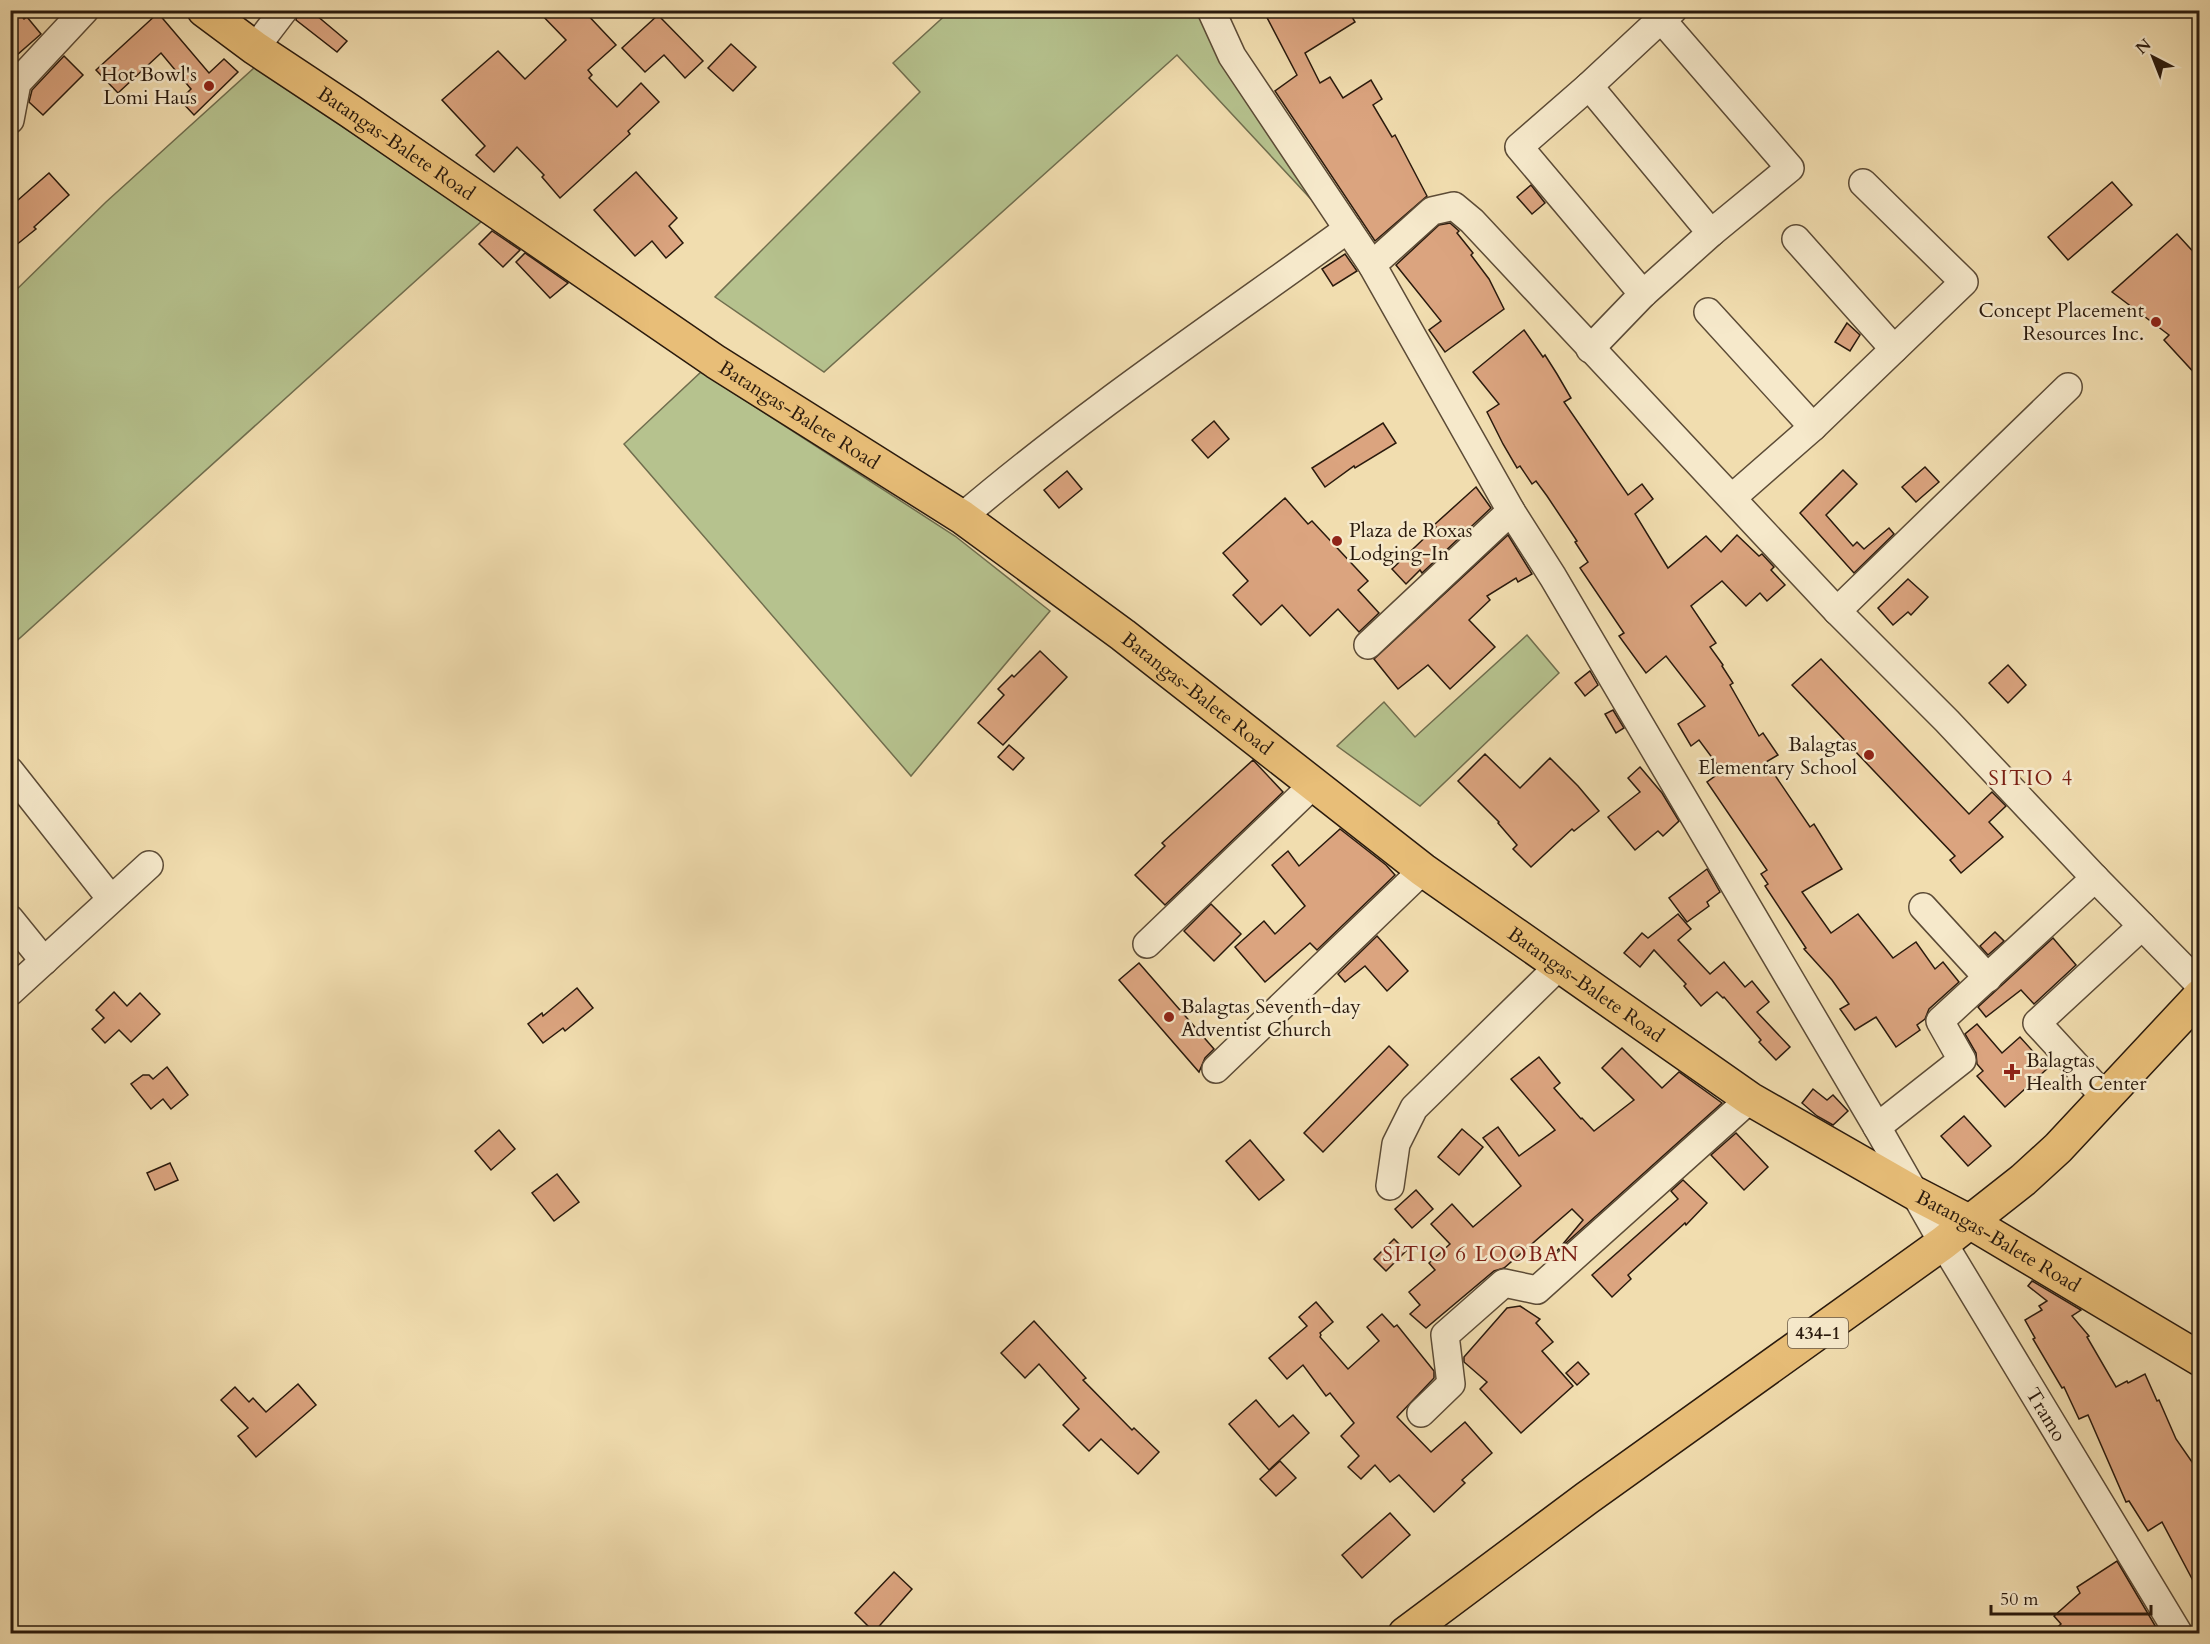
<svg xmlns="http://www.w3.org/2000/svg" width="2210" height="1644" viewBox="0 0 2210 1644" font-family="Cardo,serif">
<rect width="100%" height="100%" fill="#f1ddaf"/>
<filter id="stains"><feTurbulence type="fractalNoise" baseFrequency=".00333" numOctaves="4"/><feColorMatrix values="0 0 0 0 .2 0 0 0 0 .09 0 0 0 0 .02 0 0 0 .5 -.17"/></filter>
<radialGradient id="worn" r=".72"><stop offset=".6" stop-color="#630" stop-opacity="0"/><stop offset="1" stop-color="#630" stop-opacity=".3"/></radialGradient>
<g fill="#b6c28e" stroke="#706e4e" stroke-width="1.5">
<path d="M 950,11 L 1199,11 L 1335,225 L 1177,55 L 824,372 L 715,297 L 920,92 L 893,63 Z"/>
<path d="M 254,68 L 483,220 L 11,646 L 11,295 L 106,202 Z"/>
<path d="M 701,372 L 955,536 L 1050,611 L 911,776 L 624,444 Z"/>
<path d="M 1527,635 L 1559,673 L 1420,806 L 1337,746 L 1384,702 L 1415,737 Z"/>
</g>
<g fill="#dba47f" stroke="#2a1a0d" stroke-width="1.5">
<path d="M 10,10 L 17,10 L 24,19 L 27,17 L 41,34 L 10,61 Z"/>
<path d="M 299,10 L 310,10 L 347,41 L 337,52 L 296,20 Z"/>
<path d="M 537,10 L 583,10 L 616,45 L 588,70 L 592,75 L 589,78 L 617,107 L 641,83 L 659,102 L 628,131 L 630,134 L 560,198 L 542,177 L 544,175 L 517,147 L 494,172 L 476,155 L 485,146 L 442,100 L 498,51 L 525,79 L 566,40 Z"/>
<path d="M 1263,10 L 1348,10 L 1355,22 L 1305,53 L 1320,83 L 1330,77 L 1343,98 L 1371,80 L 1382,99 L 1373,105 L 1392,137 L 1395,135 L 1427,196 L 1375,241 L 1275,91 L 1297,75 Z"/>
<path d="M 158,13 L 209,73 L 224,59 L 238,72 L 194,115 L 180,100 L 191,89 L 161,53 L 118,93 L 96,70 Z"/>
<path d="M 658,15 L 703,61 L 685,78 L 664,55 L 645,72 L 622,48 Z"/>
<path d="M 731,44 L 756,67 L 733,91 L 708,68 Z"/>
<path d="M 64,56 L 83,75 L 43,115 L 29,102 L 32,90 Z"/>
<path d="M 636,172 L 677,218 L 669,226 L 683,243 L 666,258 L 652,241 L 635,256 L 594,210 Z"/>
<path d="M 49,173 L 69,195 L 34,227 L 36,229 L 10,250 L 10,207 Z"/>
<path d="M 2112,182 L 2132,205 L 2068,260 L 2048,237 Z"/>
<path d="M 1531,185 L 1545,203 L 1532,214 L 1517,197 Z"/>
<path d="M 1450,223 L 1459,231 L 1457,233 L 1473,253 L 1471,255 L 1489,279 L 1504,309 L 1445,352 L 1429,330 L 1441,321 L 1396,265 L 1439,225 Z"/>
<path d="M 492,231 L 520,250 L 503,267 L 479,244 Z"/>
<path d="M 2177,234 L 2199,258 L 2199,378 L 2164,340 L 2169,335 L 2112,292 Z"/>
<path d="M 525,253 L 568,283 L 550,298 L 516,262 Z"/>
<path d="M 1345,254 L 1357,271 L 1333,286 L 1322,269 Z"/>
<path d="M 1847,323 L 1860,335 L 1850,351 L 1835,342 Z"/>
<path d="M 1524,330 L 1543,357 L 1545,355 L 1557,374 L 1571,398 L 1564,402 L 1628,495 L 1642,484 L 1653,499 L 1635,514 L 1668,568 L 1706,536 L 1721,552 L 1737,535 L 1759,556 L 1762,554 L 1774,567 L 1771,570 L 1785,585 L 1767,601 L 1760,593 L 1746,606 L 1722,581 L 1691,606 L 1716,643 L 1710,647 L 1723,665 L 1722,666 L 1733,683 L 1730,685 L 1759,736 L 1763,733 L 1778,755 L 1766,762 L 1810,827 L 1814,824 L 1842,869 L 1802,892 L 1831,933 L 1858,914 L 1893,958 L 1916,942 L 1935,969 L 1943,962 L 1959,982 L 1929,1009 L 1925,1019 L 1917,1025 L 1920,1030 L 1896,1047 L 1876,1017 L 1855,1030 L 1840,1009 L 1849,1004 L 1832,980 L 1804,949 L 1806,948 L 1765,886 L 1768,884 L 1761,874 L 1767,870 L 1707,782 L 1722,771 L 1699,740 L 1691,746 L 1678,724 L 1705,706 L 1666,656 L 1646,673 L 1619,636 L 1624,633 L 1580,568 L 1588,562 L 1575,542 L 1577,541 L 1547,496 L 1536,481 L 1532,484 L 1520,466 L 1517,468 L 1503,444 L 1487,412 L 1499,404 L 1473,372 Z"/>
<path d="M 1214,421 L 1229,439 L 1208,458 L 1192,440 Z"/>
<path d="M 1383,423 L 1396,443 L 1355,468 L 1354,466 L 1325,487 L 1312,468 Z"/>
<path d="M 1925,467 L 1939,482 L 1916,502 L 1902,487 Z"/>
<path d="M 1843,470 L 1857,484 L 1826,515 L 1853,546 L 1857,542 L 1864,549 L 1889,528 L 1894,534 L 1854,573 L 1800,513 Z"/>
<path d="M 1067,471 L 1082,489 L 1059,508 L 1044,490 Z"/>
<path d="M 1476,487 L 1491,508 L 1422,573 L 1420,570 L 1406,584 L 1392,569 L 1436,527 L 1434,525 Z"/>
<path d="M 1285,498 L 1308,524 L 1312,521 L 1368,581 L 1358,590 L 1379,613 L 1359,632 L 1338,609 L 1310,636 L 1282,605 L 1261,625 L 1233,595 L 1248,581 L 1223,553 Z"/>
<path d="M 1508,535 L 1532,574 L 1518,582 L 1516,578 L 1487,596 L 1490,600 L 1469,620 L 1495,647 L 1450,689 L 1428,665 L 1398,689 L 1374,659 Z"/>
<path d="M 1908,579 L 1928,597 L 1911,615 L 1908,612 L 1893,625 L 1878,608 Z"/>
<path d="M 1040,651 L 1067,677 L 1003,745 L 978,723 L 1004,695 L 998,689 L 1012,675 L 1014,677 Z"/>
<path d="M 1821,659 L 1969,814 L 1992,792 L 2006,806 L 1989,822 L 2003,837 L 1961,873 L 1950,860 L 1955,856 L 1792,685 Z"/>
<path d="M 2008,665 L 2026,685 L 2008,703 L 1989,683 Z"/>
<path d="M 1590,671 L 1598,685 L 1585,696 L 1575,683 Z"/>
<path d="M 1613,710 L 1624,728 L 1616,733 L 1605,714 Z"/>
<path d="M 1009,745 L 1024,758 L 1013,770 L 998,757 Z"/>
<path d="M 1485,754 L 1520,788 L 1550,758 L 1578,786 L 1599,811 L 1574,831 L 1572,829 L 1531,867 L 1513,849 L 1517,845 L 1498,823 L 1499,822 L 1458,781 Z"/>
<path d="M 1253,760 L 1283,792 L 1165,905 L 1135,875 L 1165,846 L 1162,843 Z"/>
<path d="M 1640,767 L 1662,793 L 1679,821 L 1663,836 L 1658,831 L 1635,850 L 1608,817 L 1640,792 L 1628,778 Z"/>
<path d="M 1340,829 L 1386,865 L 1395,875 L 1317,950 L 1310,943 L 1265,982 L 1235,947 L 1264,921 L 1275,934 L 1305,906 L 1272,865 L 1288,851 L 1299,866 Z"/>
<path d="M 1707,869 L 1720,892 L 1707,902 L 1709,906 L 1687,922 L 1669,898 Z"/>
<path d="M 1211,904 L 1241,934 L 1214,961 L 1184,931 Z"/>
<path d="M 1678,914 L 1691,929 L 1678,940 L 1710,974 L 1724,962 L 1745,987 L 1752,981 L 1769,1002 L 1757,1012 L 1790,1047 L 1776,1060 L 1759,1042 L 1761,1040 L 1724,997 L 1723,998 L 1717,992 L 1701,1006 L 1684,986 L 1686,984 L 1654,950 L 1640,967 L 1624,953 L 1642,933 L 1648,938 Z"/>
<path d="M 1995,932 L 2004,941 L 1988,955 L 1980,946 Z"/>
<path d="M 1377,936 L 1408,971 L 1387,991 L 1365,966 L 1345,982 L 1338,974 Z"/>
<path d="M 2053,938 L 2076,965 L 2034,1004 L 2021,990 L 1986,1017 L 1978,1007 Z"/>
<path d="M 1139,963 L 1214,1049 L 1205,1058 L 1199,1072 L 1119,980 Z"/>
<path d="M 577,988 L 593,1008 L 565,1031 L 563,1028 L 543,1043 L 528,1024 L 542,1013 L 543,1016 Z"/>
<path d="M 114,992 L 127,1006 L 140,993 L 160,1014 L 131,1042 L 119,1030 L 105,1043 L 92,1029 L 104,1018 L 96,1010 Z"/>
<path d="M 1977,1024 L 2002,1053 L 2020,1037 L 2048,1068 L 2005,1107 L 1977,1076 L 1983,1071 L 1977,1064 L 1976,1053 L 1965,1034 Z"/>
<path d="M 1389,1046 L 1408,1065 L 1323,1152 L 1304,1133 Z"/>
<path d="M 1622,1048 L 1662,1088 L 1679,1072 L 1722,1103 L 1557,1251 L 1583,1220 L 1572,1209 L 1504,1268 L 1494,1271 L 1426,1328 L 1410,1314 L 1420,1305 L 1409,1292 L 1435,1270 L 1429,1263 L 1450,1244 L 1431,1224 L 1452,1204 L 1473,1227 L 1521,1186 L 1483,1138 L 1498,1127 L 1519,1156 L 1555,1130 L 1511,1079 L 1539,1057 L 1560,1083 L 1554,1088 L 1581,1119 L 1582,1118 L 1594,1131 L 1634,1100 L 1602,1068 Z"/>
<path d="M 167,1067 L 188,1095 L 171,1109 L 163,1099 L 151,1109 L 131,1084 L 143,1075 L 149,1075 L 153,1079 Z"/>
<path d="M 1813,1089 L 1827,1100 L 1833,1095 L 1848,1111 L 1833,1125 L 1817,1116 L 1802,1103 Z"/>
<path d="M 1964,1116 L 1991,1146 L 1968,1166 L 1941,1136 Z"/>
<path d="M 1462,1129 L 1483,1147 L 1459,1175 L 1438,1157 Z"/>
<path d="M 499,1130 L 515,1149 L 491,1170 L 475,1151 Z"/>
<path d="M 1736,1133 L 1768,1167 L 1744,1190 L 1711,1155 Z"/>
<path d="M 1250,1140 L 1284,1180 L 1259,1200 L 1226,1161 Z"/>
<path d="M 170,1163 L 178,1180 L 155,1190 L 147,1173 Z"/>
<path d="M 557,1174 L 579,1202 L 554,1221 L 532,1193 Z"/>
<path d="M 1683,1180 L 1707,1203 L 1686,1225 L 1685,1223 L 1628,1275 L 1631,1279 L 1612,1297 L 1592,1275 L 1678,1199 L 1671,1191 Z"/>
<path d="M 1416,1190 L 1433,1209 L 1412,1228 L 1395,1209 Z"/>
<path d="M 1394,1239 L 1406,1251 L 1386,1271 L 1374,1259 Z"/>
<path d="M 2032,1281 L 2081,1310 L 2072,1316 L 2089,1336 L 2087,1337 L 2116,1387 L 2127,1381 L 2128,1383 L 2145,1374 L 2157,1401 L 2159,1400 L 2176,1439 L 2199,1472 L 2199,1508 L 2193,1514 L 2199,1526 L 2199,1592 L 2162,1522 L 2148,1531 L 2129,1501 L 2126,1502 L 2088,1415 L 2079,1419 L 2064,1387 L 2062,1388 L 2033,1339 L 2035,1338 L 2025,1320 L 2042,1310 L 2039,1306 L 2047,1301 L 2028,1286 Z"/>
<path d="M 1316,1302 L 1333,1322 L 1320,1333 L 1321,1335 L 1320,1337 L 1348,1369 L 1379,1341 L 1367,1327 L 1382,1314 L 1394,1327 L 1397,1325 L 1434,1371 L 1434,1378 L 1397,1417 L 1431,1452 L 1465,1422 L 1492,1453 L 1462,1480 L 1465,1483 L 1434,1512 L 1399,1475 L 1390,1482 L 1375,1465 L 1361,1479 L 1348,1467 L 1359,1456 L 1341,1436 L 1354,1423 L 1330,1393 L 1326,1396 L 1303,1365 L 1287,1379 L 1269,1358 L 1307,1326 L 1299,1317 Z"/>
<path d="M 1520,1306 L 1540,1319 L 1536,1323 L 1553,1342 L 1542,1351 L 1573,1386 L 1521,1433 L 1480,1389 L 1487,1382 L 1464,1362 L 1464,1357 L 1507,1308 Z"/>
<path d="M 1034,1321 L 1086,1378 L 1083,1380 L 1132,1430 L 1134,1428 L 1159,1452 L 1138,1474 L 1101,1439 L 1089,1451 L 1063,1425 L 1079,1409 L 1039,1364 L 1025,1378 L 1001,1353 Z"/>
<path d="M 1578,1362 L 1589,1374 L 1577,1385 L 1566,1373 Z"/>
<path d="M 298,1384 L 316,1405 L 256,1457 L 238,1436 L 248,1428 L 221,1400 L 235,1387 L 249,1402 L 253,1398 L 266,1412 Z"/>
<path d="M 1256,1400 L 1279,1427 L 1293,1415 L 1309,1433 L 1269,1470 L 1229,1424 Z"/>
<path d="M 1280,1461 L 1296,1478 L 1276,1496 L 1260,1479 Z"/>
<path d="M 1390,1513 L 1410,1535 L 1362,1578 L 1342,1555 Z"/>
<path d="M 2117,1561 L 2160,1634 L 2050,1634 L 2061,1624 L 2054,1616 L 2080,1593 L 2077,1587 Z"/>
<path d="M 894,1572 L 912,1589 L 874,1632 L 855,1613 Z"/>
</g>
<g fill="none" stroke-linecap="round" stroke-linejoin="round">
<defs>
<g id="minor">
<path id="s1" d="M 1211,10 L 1232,56 L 1372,265 L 1511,511 L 1553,577 L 1877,1127 L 1943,1243 L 2179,1634"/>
<path d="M 255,48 L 284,10"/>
<path d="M 1589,86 L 1711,233"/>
<path d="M 10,120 L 17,83 L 85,10"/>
<path d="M 1796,239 L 1894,349"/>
<path d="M 1372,265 L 1432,211 L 1454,206 L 1472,221 L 1837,611 L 1947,721 L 2095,878 L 2200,985"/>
<path d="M 1643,294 L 1519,147 L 1589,86 L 1661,19 L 1673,10"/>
<path d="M 1708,312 L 1813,427"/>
<path d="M 1590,349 L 1643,294 L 1711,233 L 1790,168 L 1661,19"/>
<path d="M 1733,497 L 1813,427 L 1964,282 L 1863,183"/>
<path d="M 962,517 C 1084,413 1218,323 1348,229"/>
<path d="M 1837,611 L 2068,387"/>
<path d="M 1368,645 L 1511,511"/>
<path d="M 10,771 L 111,899"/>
<path d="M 1923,907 L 1988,978"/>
<path d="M 10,919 L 44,961"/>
<path d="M 1147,944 L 1314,784"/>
<path d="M 10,992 L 149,865"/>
<path d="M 1216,1069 L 1423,870"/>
<path d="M 2105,1097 L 2037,1023 L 2142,926"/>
<path d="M 1877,1127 L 1962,1060 L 1940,1021 L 2095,878"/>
<path d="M 1390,1186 L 1396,1144 L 1414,1108 L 1559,966"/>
<path d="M 1421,1413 L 1451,1384 L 1445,1335 L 1504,1283 L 1537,1290 L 1750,1099"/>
</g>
<g id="major">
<path id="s2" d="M 204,10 L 255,48 L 350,111 L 716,362 L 962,517 L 1123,635 L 1423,870 L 1750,1099 L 1916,1194 L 1970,1222 L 2200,1359"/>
<path d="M 1405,1634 L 1587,1498 L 1943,1243 L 2023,1180 L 2058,1148 L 2200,996"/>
</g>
</defs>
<use href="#minor" stroke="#5c4b36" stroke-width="30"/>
<use href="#major" stroke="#2a1a0d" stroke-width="36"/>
<use href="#minor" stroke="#f6e9cb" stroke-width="27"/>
<use href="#major" stroke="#e8be78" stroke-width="33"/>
</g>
<g fill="#8f2418" stroke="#f6e9cb" stroke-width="2">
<circle cx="209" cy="86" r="6"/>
<circle cx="2156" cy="322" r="6"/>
<circle cx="1337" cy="541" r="6"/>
<circle cx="1869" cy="755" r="6"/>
<circle cx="1169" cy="1017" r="6"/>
<path d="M2009 1063h6v6h6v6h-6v6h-6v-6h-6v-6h6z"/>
</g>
<g text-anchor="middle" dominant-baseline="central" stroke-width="5" stroke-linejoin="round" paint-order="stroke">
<rect fill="#f6e9cb" stroke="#675846" stroke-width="1.5" x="1788" y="1318" width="60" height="30" rx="4.5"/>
<g font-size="18" font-weight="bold" fill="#2a1a0d">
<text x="1818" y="1333">434-1</text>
</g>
<g font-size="20" fill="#2a1a0d" stroke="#f6e9cb" text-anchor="end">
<text x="197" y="74">Hot Bowl's<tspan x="197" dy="23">Lomi Haus</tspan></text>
<text x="2144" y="310">Concept Placement<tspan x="2144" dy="23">Resources Inc.</tspan></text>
<text x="1349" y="530" text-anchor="start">Plaza de Roxas<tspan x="1349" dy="23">Lodging-In</tspan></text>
<text x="1857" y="744">Balagtas<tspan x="1857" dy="23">Elementary School</tspan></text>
<text x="1181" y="1006" text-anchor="start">Balagtas Seventh-day<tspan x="1181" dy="23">Adventist Church</tspan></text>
<text x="2026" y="1060" text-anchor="start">Balagtas<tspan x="2026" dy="23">Health Center</tspan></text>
</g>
<g font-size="20" fill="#2a1a0d" stroke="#f6e9cb">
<text stroke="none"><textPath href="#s2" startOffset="234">Batangas-Balete Road</textPath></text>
<text stroke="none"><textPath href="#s2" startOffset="720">Batangas-Balete Road</textPath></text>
<text stroke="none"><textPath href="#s2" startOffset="1206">Batangas-Balete Road</textPath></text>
<text stroke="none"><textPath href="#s2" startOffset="1692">Batangas-Balete Road</textPath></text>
<text stroke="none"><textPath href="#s2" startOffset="2178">Batangas-Balete Road</textPath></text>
<text stroke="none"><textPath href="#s1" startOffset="1635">Tramo</textPath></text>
</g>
<g font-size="21" letter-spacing="1.5" fill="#7a1f14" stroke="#f6e9cb">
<text x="2031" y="778">SITIO 4</text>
<text x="1481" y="1254">SITIO 6 LOOBAN</text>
</g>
</g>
<rect width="2210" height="1644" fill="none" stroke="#f1ddaf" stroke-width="36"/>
<rect x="12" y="12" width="2186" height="1620" fill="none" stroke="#2a1a0d" stroke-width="3"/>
<rect x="18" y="18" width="2174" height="1608" fill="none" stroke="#2a1a0d" stroke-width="1.5"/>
<g transform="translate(2153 57) rotate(318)" stroke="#f6e9cb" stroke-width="4.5" paint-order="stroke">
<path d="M0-4.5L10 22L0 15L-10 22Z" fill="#2a1a0d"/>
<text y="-9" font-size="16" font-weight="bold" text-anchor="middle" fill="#2a1a0d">N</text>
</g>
<path d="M1991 1605v9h160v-9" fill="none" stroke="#2a1a0d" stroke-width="3"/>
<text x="2000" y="1605" font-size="18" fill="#2a1a0d" stroke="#f6e9cb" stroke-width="4.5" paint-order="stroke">50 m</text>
<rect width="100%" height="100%" filter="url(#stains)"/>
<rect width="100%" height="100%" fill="url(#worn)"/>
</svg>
